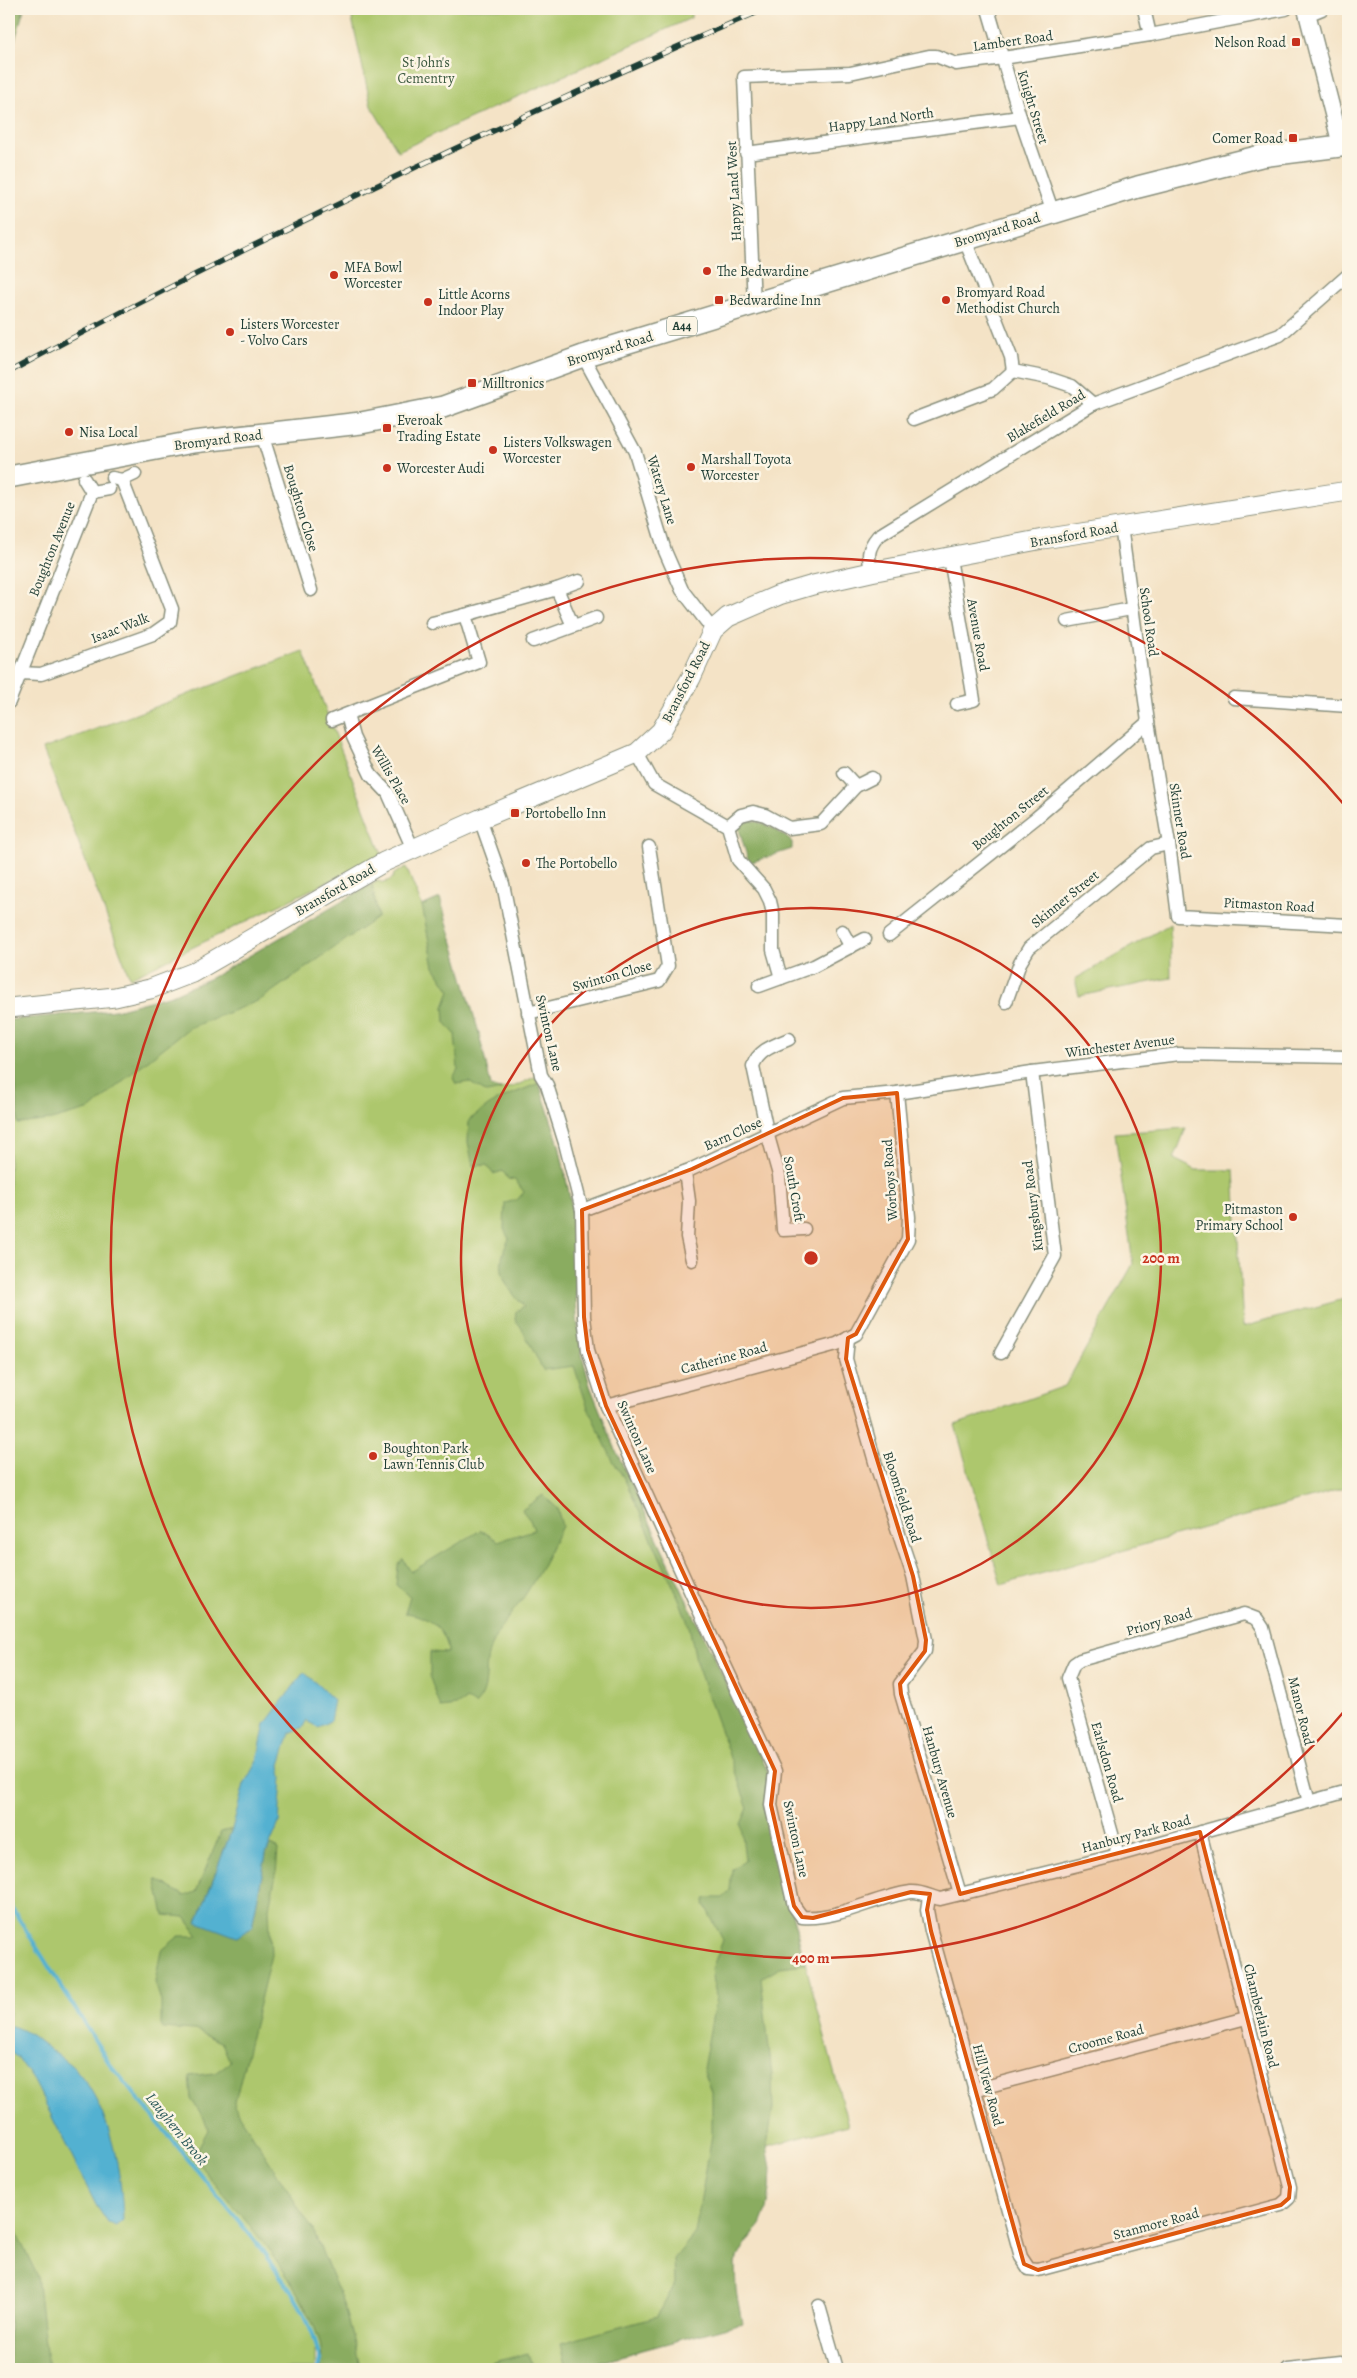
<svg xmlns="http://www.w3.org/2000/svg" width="1357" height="2378" viewBox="0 0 1357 2378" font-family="Alegreya,serif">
<rect width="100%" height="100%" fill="#fcf5e5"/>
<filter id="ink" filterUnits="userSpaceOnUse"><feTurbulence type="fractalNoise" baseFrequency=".02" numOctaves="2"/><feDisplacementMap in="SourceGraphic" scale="10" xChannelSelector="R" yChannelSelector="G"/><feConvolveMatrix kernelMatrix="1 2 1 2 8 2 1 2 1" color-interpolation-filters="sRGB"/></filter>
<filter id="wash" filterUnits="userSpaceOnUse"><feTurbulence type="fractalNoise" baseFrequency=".0096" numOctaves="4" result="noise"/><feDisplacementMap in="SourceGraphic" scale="20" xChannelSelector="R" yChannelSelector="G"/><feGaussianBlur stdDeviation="1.12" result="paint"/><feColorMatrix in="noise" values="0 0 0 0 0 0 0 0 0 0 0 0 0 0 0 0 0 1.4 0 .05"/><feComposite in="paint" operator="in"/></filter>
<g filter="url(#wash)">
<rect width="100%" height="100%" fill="#f4e3c6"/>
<g fill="#adc76d" stroke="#668250">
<path d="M 350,9 L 691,9 L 691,18 L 398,151 L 371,106 Z"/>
<path d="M 303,651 L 382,855 L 130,978 L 43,749 Z"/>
<path d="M 406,867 L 422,906 L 440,898 L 478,1030 L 491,1086 C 505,1094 522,1082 535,1077 L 539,1083 L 559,1145 L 572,1208 L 577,1318 L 582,1355 L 590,1386 L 617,1453 L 769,1774 L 764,1807 L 848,2125 L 767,2146 C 772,2176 773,2207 755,2232 C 749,2242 736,2253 735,2265 C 733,2284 738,2304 742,2323 L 572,2369 L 321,2369 L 322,2361 L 315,2351 L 315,2369 L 9,2369 L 9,1020 L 116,1010 L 172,995 L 213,977 L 378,881 L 384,883 L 393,878 L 394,874 Z"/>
<path d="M 1170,924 L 1171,978 L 1079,996 L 1075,979 Z"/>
<path d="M 1186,1128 L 1174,1159 L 1196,1170 L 1234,1170 L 1243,1327 L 1348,1298 L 1348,1487 L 1001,1585 L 955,1425 L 1065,1386 L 1133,1264 L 1115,1133 Z"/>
</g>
<g fill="#8aac60" stroke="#54744a">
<path d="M 9,9 L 24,9 L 9,61 Z"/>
<path d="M 749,820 C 767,823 778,830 792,842 L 792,849 L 749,863 L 738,826 Z"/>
<path d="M 372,884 L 378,917 L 260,1000 L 189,1028 L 133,1072 L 91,1109 L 51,1120 L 18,1124 L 15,1070 L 9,1069 L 9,1020 L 116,1010 L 172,995 L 213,977 Z"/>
<path d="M 440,898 L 478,1030 L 491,1086 L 501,1090 L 487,1093 L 469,1082 L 456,1084 L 453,1078 L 458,1069 L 455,1034 L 445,1022 L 444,1007 L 450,991 L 434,967 L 422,906 Z"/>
<path d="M 539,1083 L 559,1145 L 572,1208 L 577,1318 L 582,1355 L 590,1386 L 617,1453 L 769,1774 L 764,1807 L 805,1964 L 780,1967 L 761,1978 L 772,2075 L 773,2109 L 767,2146 L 771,2168 L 770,2189 L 767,2210 L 761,2225 L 746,2243 L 735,2263 L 736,2291 L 742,2323 L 572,2369 L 567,2369 L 561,2343 L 657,2317 L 675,2284 L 674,2259 L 695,2233 L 712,2135 L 712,2092 L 703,2069 L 716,1997 L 712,1969 L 723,1940 L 704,1904 L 706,1898 L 722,1898 L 730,1890 L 732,1869 L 745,1861 L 741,1824 L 748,1808 L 697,1665 L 689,1626 L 679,1599 L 625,1480 L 612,1459 L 588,1408 L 574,1366 L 543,1370 L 521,1327 L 515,1320 L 516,1311 L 524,1306 C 503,1285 494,1267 509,1239 L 504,1229 L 505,1203 L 517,1200 L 524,1192 L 515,1180 L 508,1179 L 503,1171 L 493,1174 L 487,1165 L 473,1166 L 468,1142 L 469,1120 L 495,1101 Z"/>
<path d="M 543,1495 L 557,1508 L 562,1526 C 552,1546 542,1568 530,1587 C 517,1610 495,1628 488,1655 C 484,1674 490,1690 475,1705 L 467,1699 L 456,1706 L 441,1708 L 430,1678 L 430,1652 L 448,1653 C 448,1631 426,1614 405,1613 L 410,1596 L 396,1585 L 398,1566 L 403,1559 L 411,1572 L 481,1530 L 498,1541 L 534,1530 L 530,1520 L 522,1510 Z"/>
<path d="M 232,1829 L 197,1922 L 252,1927 L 266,1854 L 270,1845 L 278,1848 L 276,1875 L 269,1908 L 271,1955 L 234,2106 L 313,2230 L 343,2303 L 361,2369 L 321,2369 C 322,2360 322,2348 319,2339 C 296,2272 237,2212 193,2157 L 208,2130 L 204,2118 L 191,2099 L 189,2076 L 215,2073 L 230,2062 L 222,2043 L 195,2030 L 161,2028 L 161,2001 L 155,1982 L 161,1951 L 179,1936 L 198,1936 L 185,1917 L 164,1915 L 156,1879 L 185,1896 L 196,1892 L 221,1832 Z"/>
<path d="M 9,2217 L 37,2275 L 48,2369 L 9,2369 Z"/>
<path d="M 528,2353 L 533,2369 L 469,2369 Z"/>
</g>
<g fill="#53b1d1" stroke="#397782">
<path d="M 304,1672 L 334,1700 L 330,1721 L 318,1727 L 306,1721 L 303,1727 L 290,1733 L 280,1765 L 282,1777 L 279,1823 L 266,1854 L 252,1927 L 237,1937 L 197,1922 L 232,1829 L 244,1784 L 257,1761 L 265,1724 Z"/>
<path d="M 9,2025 C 26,2030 37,2039 51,2050 C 60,2057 71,2064 78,2072 C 110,2109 122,2172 123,2220 L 116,2226 L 108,2223 L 96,2205 L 34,2081 L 19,2059 L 9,2051 Z"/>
</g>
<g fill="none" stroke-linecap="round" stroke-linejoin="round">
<path stroke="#53b1d1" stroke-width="4" d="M 9,1903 L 109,2063 L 256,2242 L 293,2294 L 304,2313 L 314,2337 L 320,2360 L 318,2369"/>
</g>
</g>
<g filter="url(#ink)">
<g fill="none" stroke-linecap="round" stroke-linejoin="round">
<defs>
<g id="minor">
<path d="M 988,9 L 1020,117 L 1053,213"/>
<path d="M 1144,9 L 1150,35"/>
<path d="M 1307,15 L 1322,9"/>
<path d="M 746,153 L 1020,117"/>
<path d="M 965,240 L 1011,357 L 1013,371 L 1048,378 L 1072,386 L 1093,404"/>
<path d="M 754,304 L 744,77 L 850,73 L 929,56 L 936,56 L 956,64 L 1003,58 L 1150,35 L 1286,9"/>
<path d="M 583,356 L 635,452 L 665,551 L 682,590 L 713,630"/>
<path d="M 914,419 L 993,389 L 1013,371"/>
<path d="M 262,434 L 311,590"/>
<path d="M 112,478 L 122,480 L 135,474"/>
<path d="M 84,479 L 92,492 L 109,489"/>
<path d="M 1121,526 L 1148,722 L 1169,844 L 1178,916 L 1348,925"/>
<path d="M 950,558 L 974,700 L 957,704"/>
<path d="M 871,572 C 868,556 867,549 878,536 L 1093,404 L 1280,335 L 1348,275"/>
<path d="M 557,589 L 579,581"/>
<path d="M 1067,621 L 1131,609"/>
<path d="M 432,623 L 465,615"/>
<path d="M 533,641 L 596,618"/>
<path d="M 19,673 L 41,674 L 153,634 L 170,622 L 172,609 L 122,480"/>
<path d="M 1234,698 L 1348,706"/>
<path d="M 9,702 L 92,492"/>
<path d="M 347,715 L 353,737 L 371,775 L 388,793 L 413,849"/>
<path d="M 332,720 L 479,662 L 465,615 L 557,589 L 573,626"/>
<path d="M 637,753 L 654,784 L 728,826 L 738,860 L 764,889 L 770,901 L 773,914 L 773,950 L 781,978 L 814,966 L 865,939"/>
<path d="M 844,773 L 856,786"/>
<path d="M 480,819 L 503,884 L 541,1075 L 547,1085 L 565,1143 L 582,1210 L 584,1317 L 588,1350 L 606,1406 L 697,1606 L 775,1771 L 771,1805 L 794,1906 L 802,1917 C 839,1920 874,1897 911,1892 C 921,1891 931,1897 940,1899 L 1118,1855 L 1348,1791"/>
<path d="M 728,826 L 741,815 L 753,812 L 765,815 L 789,828 L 821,824 L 856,786 L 872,778"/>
<path d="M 842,931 L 851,947"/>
<path d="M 889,935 L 1036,818 L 1148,722"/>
<path d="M 759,986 L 781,978"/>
<path d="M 1006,1002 L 1020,963 L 1029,948 L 1151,848 L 1169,844"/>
<path d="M 528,1013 L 659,981 L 668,966 L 649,847"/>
<path d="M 789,1039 C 775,1045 758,1050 753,1066 L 768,1136 L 779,1175 L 783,1230 L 804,1229"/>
<path d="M 685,1172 L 689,1201 L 687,1237 L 692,1260"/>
<path d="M 582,1210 L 692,1169 L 843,1098 L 897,1093 L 1032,1072 L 1179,1054 L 1348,1057"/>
<path d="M 848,1338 L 846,1359 L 875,1462 L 913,1576 L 926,1640 L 925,1651 L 900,1684 L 901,1694 L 960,1894"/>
<path d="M 1001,1353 L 1055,1256 L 1032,1072"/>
<path d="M 606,1406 L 837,1344 L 856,1334 L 908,1239 L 909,1217 L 897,1093"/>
<path d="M 1118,1855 L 1068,1678 L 1074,1664 L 1080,1660 L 1244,1614 L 1257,1619 L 1263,1628 L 1309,1802"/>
<path d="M 929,1897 L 927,1910 L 931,1931 L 1021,2257 L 1029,2269 L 1038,2270 L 1281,2205 L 1289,2198 L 1290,2187 L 1200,1832"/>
<path d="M 974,2090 L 1246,2018"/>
<path d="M 819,2306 L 837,2369"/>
<path d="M 1287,2369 L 1341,2363 L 1342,2369"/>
</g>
<path id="tertiary" d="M 1306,9 L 1341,145"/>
<path id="secondary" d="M 9,1008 L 115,997 L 150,989 L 192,973 L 384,862 L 480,819 L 637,753 L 661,731 L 691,678 L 713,630 L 728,617 L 779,595 L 813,585 L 871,572 L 1043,539 L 1348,491"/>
<path id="primary" d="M 9,477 L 193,442 L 361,423 L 443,407 L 583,356 L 1138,187 L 1261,156 L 1348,145"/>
</defs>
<use href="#minor" stroke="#8a907d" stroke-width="15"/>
<use href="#tertiary" stroke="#8a907d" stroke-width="19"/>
<use href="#secondary" stroke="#8a907d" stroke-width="21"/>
<use href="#primary" stroke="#8a907d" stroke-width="24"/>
<use href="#minor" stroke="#fff" stroke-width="12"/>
<use href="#tertiary" stroke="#fff" stroke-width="16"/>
<use href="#secondary" stroke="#fff" stroke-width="19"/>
<use href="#primary" stroke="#fff" stroke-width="21"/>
<defs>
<path id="rail" d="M 9,372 C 163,288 321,211 480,137 C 575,93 669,49 765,9"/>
</defs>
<use href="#rail" stroke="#1f3d34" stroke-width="5.5"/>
<use href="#rail" stroke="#fcf5e5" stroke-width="4" stroke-dasharray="11" stroke-linecap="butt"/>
</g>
</g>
<path fill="#de580e" fill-opacity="0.2" stroke="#de580e" stroke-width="4" stroke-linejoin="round" d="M 897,1093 L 908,1239 L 856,1334 L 848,1338 L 846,1359 L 913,1576 L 926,1640 L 925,1651 L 900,1684 L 901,1694 L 960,1894 L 1200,1832 L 1290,2187 L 1289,2198 L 1281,2205 L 1038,2270 L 1024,2264 L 931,1931 L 927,1910 L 930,1894 L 911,1892 L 813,1918 L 802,1917 L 794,1906 L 771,1805 L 775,1771 L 606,1406 L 588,1350 L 584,1317 L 582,1210 L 692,1169 L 843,1098 Z"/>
<g fill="none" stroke="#c8321e" stroke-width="2.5">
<circle cx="811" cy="1258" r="350"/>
<path d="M1347 1708A700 700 0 1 1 1347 808"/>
</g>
<g fill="#c8321e" stroke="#fcf5e5" stroke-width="2">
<rect x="1291" y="37" width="10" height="10" rx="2.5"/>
<rect x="1288" y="133" width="10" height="10" rx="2.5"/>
<circle cx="707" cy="271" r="5"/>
<circle cx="334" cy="275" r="5"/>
<rect x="714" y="295" width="10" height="10" rx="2.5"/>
<circle cx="946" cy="300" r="5"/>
<circle cx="428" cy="302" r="5"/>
<circle cx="230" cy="332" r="5"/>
<rect x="467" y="378" width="10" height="10" rx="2.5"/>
<rect x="382" y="423" width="10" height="10" rx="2.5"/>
<circle cx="69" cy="432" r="5"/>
<circle cx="493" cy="450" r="5"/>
<circle cx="691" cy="467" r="5"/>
<circle cx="387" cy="468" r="5"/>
<rect x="510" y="808" width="10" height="10" rx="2.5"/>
<circle cx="526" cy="863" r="5"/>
<circle cx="1293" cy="1217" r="5"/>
<circle cx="373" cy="1456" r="5"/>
</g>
<g text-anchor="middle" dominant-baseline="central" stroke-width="5" stroke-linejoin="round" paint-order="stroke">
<rect fill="#fcf5e5" stroke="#617469" stroke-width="1" x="667" y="316.5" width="30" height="19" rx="4"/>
<g font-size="12" font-weight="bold" fill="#1f3d34">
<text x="682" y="326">A44</text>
</g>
<g font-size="14" fill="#1f3d34" stroke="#fcf5e5">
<text transform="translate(1013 41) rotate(-8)">Lambert Road</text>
<text transform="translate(1033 107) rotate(73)">Knight Street</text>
<text transform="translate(881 120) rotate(-8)">Happy Land North</text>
<text transform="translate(734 191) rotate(-93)">Happy Land West</text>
<text transform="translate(997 230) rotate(-17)">Bromyard Road</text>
<text transform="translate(610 349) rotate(-17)">Bromyard Road</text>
<text transform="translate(1046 416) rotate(-31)">Blakefield Road</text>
<text transform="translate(218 440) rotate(-7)">Bromyard Road</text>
<text transform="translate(662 490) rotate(73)">Watery Lane</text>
<text transform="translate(301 508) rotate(73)">Boughton Close</text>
<text transform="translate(1074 535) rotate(-10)">Bransford Road</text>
<text transform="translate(52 549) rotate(-68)">Boughton Avenue</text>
<text transform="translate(1149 622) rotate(82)">School Road</text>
<text transform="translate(120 628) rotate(-21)">Isaac Walk</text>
<text transform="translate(978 635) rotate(80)">Avenue Road</text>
<text transform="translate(686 682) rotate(-63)">Bransford Road</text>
<text transform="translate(391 775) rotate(60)">Willis Place</text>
<text transform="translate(1010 818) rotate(-39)">Boughton Street</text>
<text transform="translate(1180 821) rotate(81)">Skinner Road</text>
<text transform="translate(335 890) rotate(-30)">Bransford Road</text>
<text transform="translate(1065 899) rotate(-39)">Skinner Street</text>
<text transform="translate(1269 905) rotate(3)">Pitmaston Road</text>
<text transform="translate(612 976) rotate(-16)">Swinton Close</text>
<text transform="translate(549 1033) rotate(77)">Swinton Lane</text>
<text transform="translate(1120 1046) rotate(-7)">Winchester Avenue</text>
<text transform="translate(733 1134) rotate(-24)">Barn Close</text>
<text transform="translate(890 1180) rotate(-94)">Worboys Road</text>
<text transform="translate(794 1189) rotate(80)">South Croft</text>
<text transform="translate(1033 1206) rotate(-97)">Kingsbury Road</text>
<text transform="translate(724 1358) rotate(-15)">Catherine Road</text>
<text transform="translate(637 1437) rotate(66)">Swinton Lane</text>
<text transform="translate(902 1497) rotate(72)">Bloomfield Road</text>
<text transform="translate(1159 1622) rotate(-16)">Priory Road</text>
<text transform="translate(1301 1711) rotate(76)">Manor Road</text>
<text transform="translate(1107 1762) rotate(74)">Earlsdon Road</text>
<text transform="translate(940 1772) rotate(74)">Hanbury Avenue</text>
<text transform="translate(1136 1834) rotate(-15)">Hanbury Park Road</text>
<text transform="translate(796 1839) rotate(78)">Swinton Lane</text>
<text transform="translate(1261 2016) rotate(76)">Chamberlain Road</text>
<text transform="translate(1106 2039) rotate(-15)">Croome Road</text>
<text transform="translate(988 2085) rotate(75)">Hill View Road</text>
<text transform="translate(1156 2224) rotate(-15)">Stanmore Road</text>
</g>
<g font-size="14" fill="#1f3d34" stroke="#fcf5e5" text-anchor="start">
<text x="1286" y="42" text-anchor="end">Nelson Road</text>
<text x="1283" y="138" text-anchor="end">Comer Road</text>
<text x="344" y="267">MFA Bowl<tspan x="344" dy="16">Worcester</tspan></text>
<text x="717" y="271">The Bedwardine</text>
<text x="956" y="292">Bromyard Road<tspan x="956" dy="16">Methodist Church</tspan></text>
<text x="438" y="294">Little Acorns<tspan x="438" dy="16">Indoor Play</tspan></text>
<text x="729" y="300">Bedwardine Inn</text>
<text x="240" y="324">Listers Worcester<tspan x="240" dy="16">- Volvo Cars</tspan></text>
<text x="482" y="383">Milltronics</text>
<text x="397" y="420">Everoak<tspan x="397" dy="16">Trading Estate</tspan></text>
<text x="79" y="432">Nisa Local</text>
<text x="503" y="442">Listers Volkswagen<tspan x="503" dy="16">Worcester</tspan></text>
<text x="701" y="459">Marshall Toyota<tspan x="701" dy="16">Worcester</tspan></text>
<text x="397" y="468">Worcester Audi</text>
<text x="525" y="813">Portobello Inn</text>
<text x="536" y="863">The Portobello</text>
<text x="1283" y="1209" text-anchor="end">Pitmaston<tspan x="1283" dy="16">Primary School</tspan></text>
<text x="383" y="1448">Boughton Park<tspan x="383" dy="16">Lawn Tennis Club</tspan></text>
</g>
<g font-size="14" fill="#3b593f" stroke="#fcf5e5">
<text x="426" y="62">St John's<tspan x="426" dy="16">Cementry</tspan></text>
</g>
<g font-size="15" font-style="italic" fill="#2c5a5b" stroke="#fcf5e5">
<text transform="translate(177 2129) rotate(51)">Laughern Brook</text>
</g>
</g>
<circle cx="811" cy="1258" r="8" fill="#c8321e" stroke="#fcf5e5" stroke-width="2.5"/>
<g font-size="15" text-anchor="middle" font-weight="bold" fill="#c8321e" stroke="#fcf5e5" stroke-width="5" stroke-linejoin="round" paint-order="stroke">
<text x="1161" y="1263">200 m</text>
<text x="811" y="1963">400 m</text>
</g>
<rect width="1357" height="2378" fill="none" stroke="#fcf5e5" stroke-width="30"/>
</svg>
